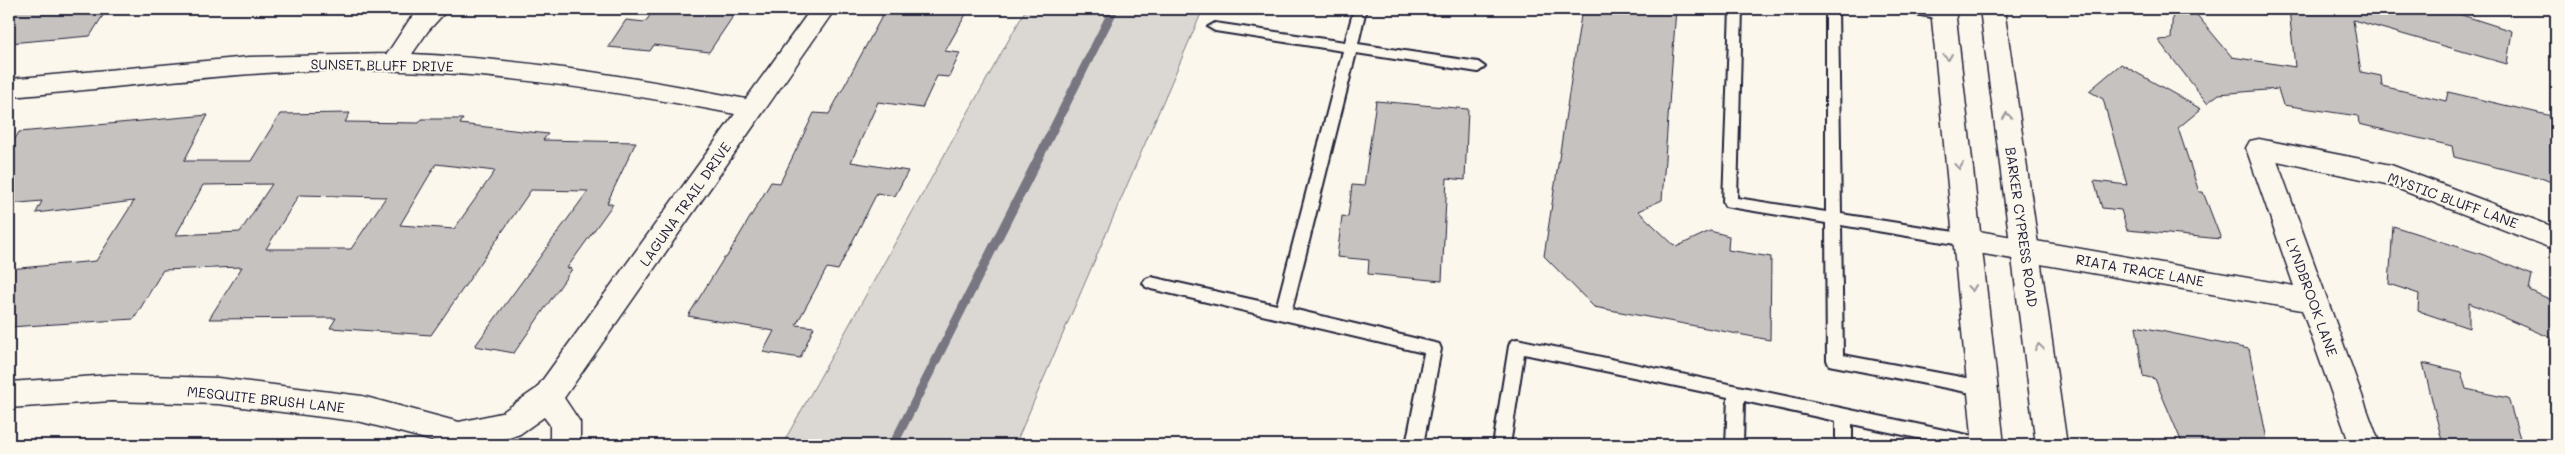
<svg xmlns="http://www.w3.org/2000/svg" width="2565" height="454" viewBox="0 0 2565 454" font-family="Mali,sans-serif">
<rect width="100%" height="100%" fill="#fbf7ec"/>
<filter id="ink" filterUnits="userSpaceOnUse"><feTurbulence type="fractalNoise" baseFrequency=".02" numOctaves="2"/><feDisplacementMap in="SourceGraphic" scale="10" xChannelSelector="R" yChannelSelector="G"/><feConvolveMatrix kernelMatrix="1 2 1 2 8 2 1 2 1" color-interpolation-filters="sRGB"/></filter>
<g filter="url(#ink)">
<path fill="#dbd8d3" stroke="#7e7d87" d="M 1026,9 L 1203,9 L 1015,445 L 782,445 Z"/>
<g fill="none" stroke-linecap="round" stroke-linejoin="round">
<path stroke="#787681" stroke-width="9" d="M 893,445 L 1114,9"/>
</g>
<g fill="#c6c2c0" stroke="#22223b" fill-rule="evenodd">
<path d="M 9,9 L 107,9 L 90,36 L 9,43 Z"/>
<path d="M 655,9 L 738,9 L 709,52 L 654,45 L 650,51 L 608,47 L 626,20 L 645,22 Z"/>
<path d="M 886,9 L 969,9 L 945,51 L 960,53 L 949,77 L 937,76 L 922,108 L 878,102 L 851,162 L 908,171 L 895,196 L 877,193 L 838,270 L 827,268 L 796,325 L 814,327 L 800,358 L 763,352 L 774,331 L 688,316 L 724,258 L 726,258 L 771,182 L 780,183 L 814,113 L 829,114 Z"/>
<path d="M 1582,9 L 1676,9 L 1662,200 L 1638,211 L 1676,247 L 1710,231 L 1729,236 L 1728,250 L 1771,257 L 1770,340 L 1594,307 L 1544,256 Z"/>
<path d="M 2173,9 L 2192,9 L 2232,57 L 2295,67 L 2289,9 L 2443,9 L 2512,31 L 2507,64 L 2353,20 L 2361,72 L 2381,76 L 2382,86 L 2446,101 L 2448,92 L 2556,117 L 2556,184 L 2541,178 L 2454,157 L 2452,146 L 2359,124 L 2358,116 L 2283,105 L 2278,89 L 2219,94 L 2207,103 L 2158,40 L 2171,39 Z"/>
<path d="M 2121,64 L 2201,109 L 2178,128 L 2199,192 L 2203,192 L 2221,239 L 2127,230 L 2121,210 L 2102,208 L 2094,181 L 2127,185 L 2103,99 L 2089,91 Z"/>
<path d="M 1376,101 L 1468,109 L 1465,180 L 1447,178 L 1442,281 L 1368,274 L 1369,260 L 1337,257 L 1342,216 L 1348,217 L 1352,185 L 1364,186 Z"/>
<path d="M 350,113 L 345,122 L 419,123 L 422,119 L 463,119 L 460,124 L 548,134 L 543,140 L 636,142 L 607,203 L 613,204 L 567,268 L 572,269 L 514,353 L 475,346 L 588,191 L 531,190 L 431,335 L 330,328 L 336,318 L 209,319 L 242,267 L 163,270 L 134,319 L 9,327 L 9,269 L 96,261 L 134,201 L 36,213 L 42,201 L 9,204 L 9,150 L 19,132 L 208,115 L 184,161 L 251,161 L 280,114 ZM 436,164 L 495,171 L 454,229 L 400,225 ZM 272,184 L 240,232 L 176,235 L 203,185 ZM 299,195 L 386,197 L 351,249 L 266,249 Z"/>
<path d="M 2393,226 L 2484,255 L 2532,275 L 2529,290 L 2556,302 L 2556,340 L 2469,303 L 2469,328 L 2418,311 L 2419,294 L 2389,284 Z"/>
<path d="M 2136,326 L 2249,349 L 2268,445 L 2183,445 L 2155,379 L 2143,376 Z"/>
<path d="M 2423,363 L 2461,372 L 2466,389 L 2508,398 L 2522,445 L 2443,445 Z"/>
</g>
<g fill="none" stroke-linecap="round" stroke-linejoin="round">
<defs>
<g id="lane">
<path d="M 1354,9 L 1366,9 L 1358,44 L 1478,62 L 1485,67 L 1478,72 L 1356,53 L 1292,309 L 1439,344 L 1441,349 L 1423,445 L 1406,445 L 1424,353 L 1151,289 L 1146,287 L 1143,283 L 1146,279 L 1151,277 L 1277,305 L 1343,51 L 1215,31 L 1208,27 L 1215,23 L 1345,42 Z"/>
<path d="M 1730,9 L 1742,9 L 1737,198 L 1826,212 L 1826,9 L 1838,9 L 1841,214 L 1967,234 L 1972,236 L 1975,240 L 1972,244 L 1967,246 L 1841,225 L 1843,355 L 1982,381 L 1988,383 L 1990,388 L 1988,393 L 1982,395 L 1829,365 L 1827,360 L 1826,223 L 1730,207 L 1725,206 L 1723,202 Z"/>
<path d="M 1903,9 L 1932,9 L 1948,12 L 1950,15 L 1943,19 L 1909,13 Z"/>
<path d="M 1517,339 L 1982,438 L 1988,440 L 1991,445 L 1950,445 L 1852,424 L 1852,445 L 1836,445 L 1836,421 L 1744,401 L 1743,445 L 1726,445 L 1728,397 L 1524,354 L 1510,445 L 1493,445 L 1509,346 L 1511,341 Z"/>
</g>
<g id="street">
<path d="M 422,9 L 448,9 L 428,31 L 412,54 C 524,59 635,77 746,99 L 811,9 L 835,9 L 564,398 L 580,422 L 580,445 L 550,445 L 550,425 L 544,417 L 520,434 L 509,438 L 474,445 L 448,445 L 362,422 L 218,404 L 111,401 L 9,408 L 9,382 L 111,375 L 218,378 L 362,396 L 459,422 L 501,413 L 536,389 L 735,114 C 606,89 476,69 344,70 C 232,71 121,88 9,97 L 9,79 L 249,57 L 387,54 L 410,19 Z"/>
<path d="M 2259,139 L 2391,165 L 2556,228 L 2556,250 L 2386,184 L 2277,161 L 2380,445 L 2350,445 L 2302,310 L 1967,251 L 1957,247 L 1953,240 L 1957,233 L 1967,229 L 2294,286 L 2246,148 L 2250,141 Z"/>
</g>
<g id="primary">
<path d="M 1931,9 L 1955,9 L 2004,445 L 1973,445 Z"/>
<path d="M 1980,9 L 2004,9 L 2067,445 L 2036,445 Z"/>
</g>
</defs>
<use href="#lane" stroke="#22223b" stroke-width="4"/>
<use href="#street" stroke="#22223b" stroke-width="3"/>
<use href="#primary" stroke="#22223b" stroke-width="3"/>
<use href="#lane" fill="#fbf7ec" fill-rule="evenodd"/>
<use href="#street" fill="#fbf7ec" fill-rule="evenodd"/>
<use href="#primary" fill="#fbf7ec" fill-rule="evenodd"/>
</g>
<defs><path id="oneway-chevron" d="M-2-3.5L2.5 0L-2 3.5" fill="none" stroke-width="1.6" stroke-linecap="round" stroke-linejoin="round" transform="scale(1.25)"/></defs>
<g stroke="#99979c">
<use href="#oneway-chevron" transform="translate(1948 57) rotate(84)"/>
<use href="#oneway-chevron" transform="translate(2007 116) rotate(-98)"/>
<use href="#oneway-chevron" transform="translate(1959 166) rotate(84)"/>
<use href="#oneway-chevron" transform="translate(1972 288) rotate(84)"/>
<use href="#oneway-chevron" transform="translate(2039 347) rotate(-98)"/>
</g>
</g>
<g text-anchor="middle" dominant-baseline="central" stroke-width="4" stroke-linejoin="round" paint-order="stroke">
<g font-size="14" fill="#22223b" stroke="#fbf7ec">
<text transform="translate(382 65) rotate(1)">SUNSET BLUFF DRIVE</text>
<text transform="translate(2453 200) rotate(20)">MYSTIC BLUFF LANE</text>
<text transform="translate(685 204) rotate(-55)">LAGUNA TRAIL DRIVE</text>
<text transform="translate(2022 227) rotate(82)">BARKER CYPRESS ROAD</text>
<text transform="translate(2140 270) rotate(10)">RIATA TRACE LANE</text>
<text transform="translate(2312 297) rotate(70)">LYNDBROOK LANE</text>
<text transform="translate(266 399) rotate(6)">MESQUITE BRUSH LANE</text>
</g>
</g>
<rect width="2565" height="454" fill="none" stroke="#fbf7ec" stroke-width="30"/>
<rect x="15" y="15" width="2535" height="424" fill="none" stroke="#22223b" stroke-width="2" filter="url(#ink)"/>
</svg>
